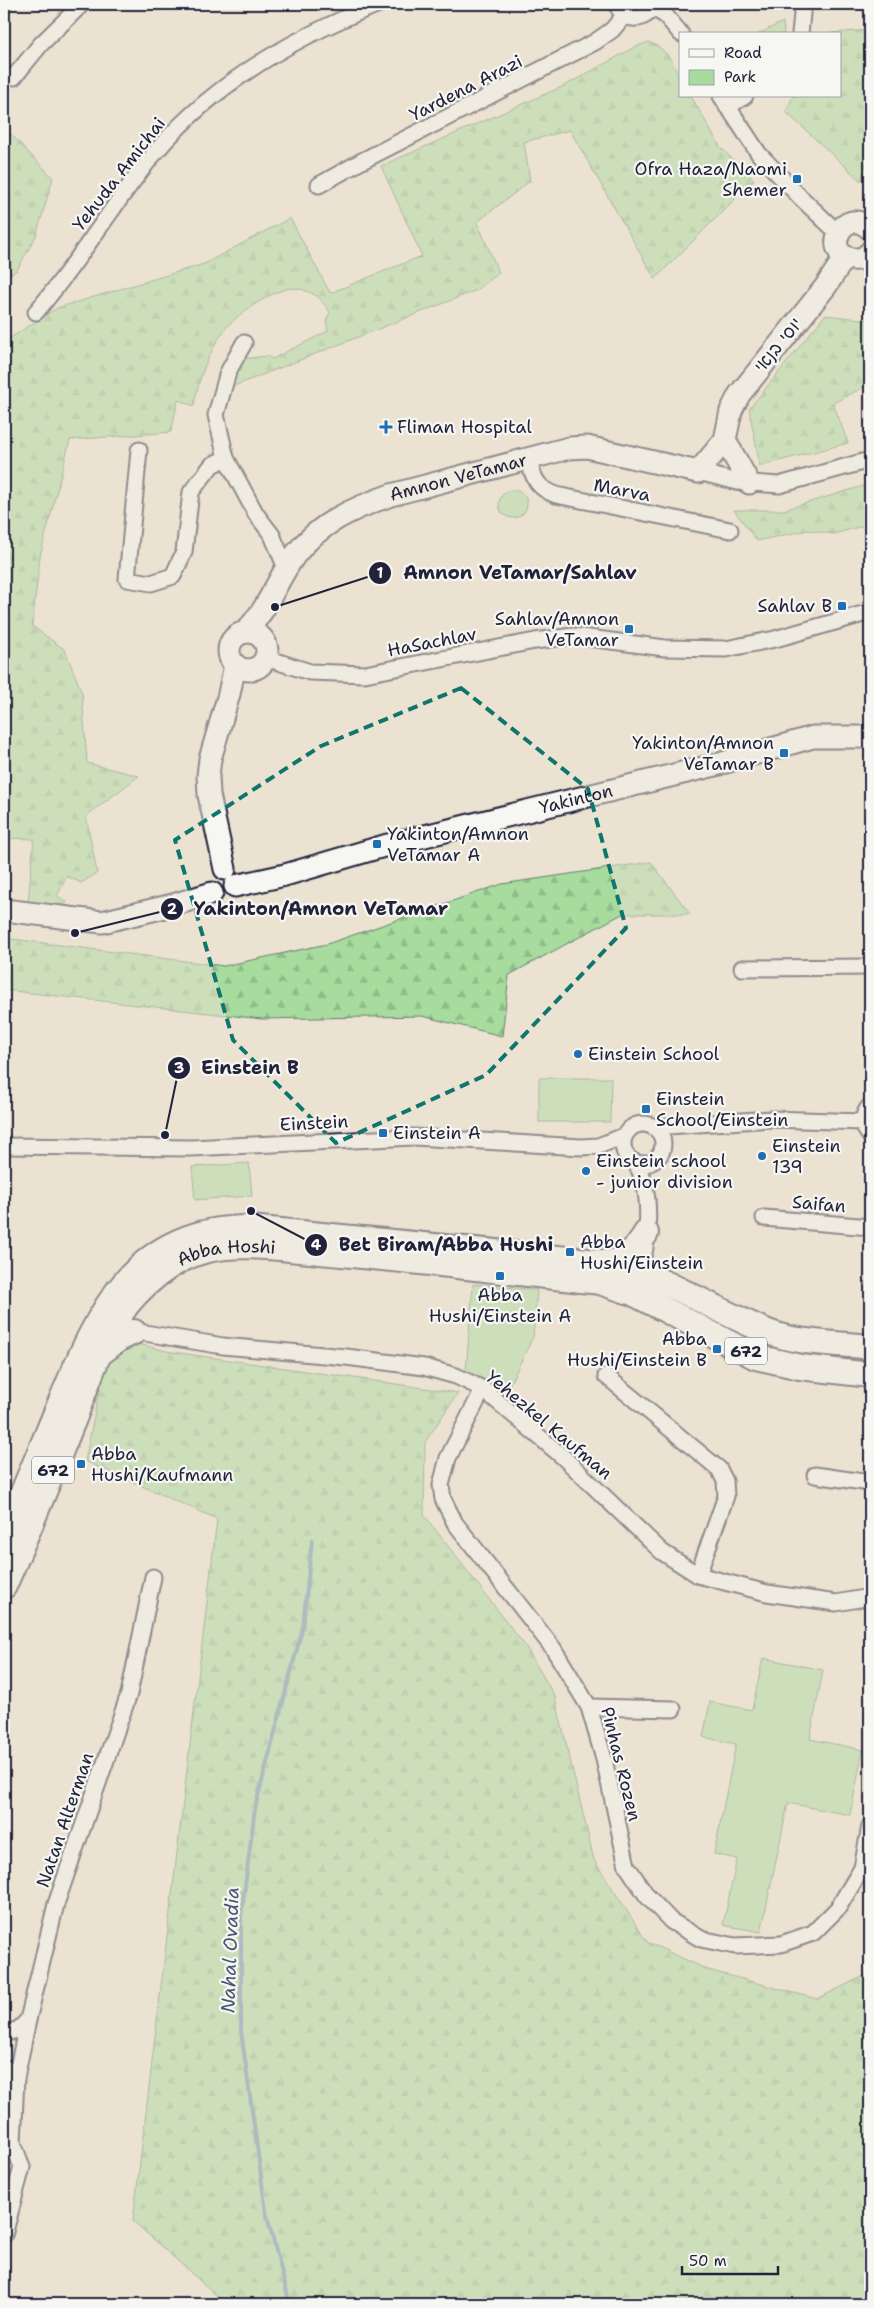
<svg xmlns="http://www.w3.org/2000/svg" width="874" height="2308" viewBox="0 0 874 2308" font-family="'Shantell Sans','Playpen Sans Hebrew',sans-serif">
<defs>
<pattern id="forest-firs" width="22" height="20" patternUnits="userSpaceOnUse" patternTransform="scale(1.25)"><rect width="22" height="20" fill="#a7dc9e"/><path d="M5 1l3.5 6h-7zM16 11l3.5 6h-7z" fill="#8fbc89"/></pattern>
</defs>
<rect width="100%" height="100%" fill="#ebe2d2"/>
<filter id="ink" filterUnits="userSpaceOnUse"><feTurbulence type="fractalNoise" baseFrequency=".02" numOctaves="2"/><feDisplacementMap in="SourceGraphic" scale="10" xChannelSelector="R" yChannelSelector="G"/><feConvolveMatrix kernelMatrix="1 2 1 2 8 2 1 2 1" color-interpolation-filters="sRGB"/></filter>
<g filter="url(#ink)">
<g fill="#a7dc9e" stroke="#647f6c">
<path d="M 783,22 L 784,34 L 758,34 Z"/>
<circle cx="513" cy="504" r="14"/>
<path d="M 539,1078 L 611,1078 L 610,1122 L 539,1122 Z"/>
<path d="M 249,1163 L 252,1196 L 195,1200 L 192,1167 Z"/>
<path d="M 473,1284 L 537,1290 L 533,1337 L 507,1390 L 466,1371 Z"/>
<path d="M 763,1658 L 823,1670 L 810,1739 L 863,1750 L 850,1815 L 788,1803 L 761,1932 L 723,1925 L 737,1859 L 714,1854 L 736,1744 L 703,1737 L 710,1702 L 752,1710 Z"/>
</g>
<g fill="url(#forest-firs)" stroke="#647f6c">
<path d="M 870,30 L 870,151 L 861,181 L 786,112 L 793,96 L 840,96 L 840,34 L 821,34 Z"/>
<path d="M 649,42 C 672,51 680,73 680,96 L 691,96 L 720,147 L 754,180 L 655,279 L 570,130 L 524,142 L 530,181 L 477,222 L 499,273 L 477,290 L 234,386 L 236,366 L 241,359 L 268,356 L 272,359 L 328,331 L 326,321 L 330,312 C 326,307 321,298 315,295 C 310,292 299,288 293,288 C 275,288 236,315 225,329 C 209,351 198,379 194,406 L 178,400 L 171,432 L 70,440 L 40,556 L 32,626 L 65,650 L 82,693 L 87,763 L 139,776 L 86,816 L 97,873 L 81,883 L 67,876 L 57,896 L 67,902 L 62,909 L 28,902 L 34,839 L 4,838 L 4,342 L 57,308 L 204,264 L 290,218 L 330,293 L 422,256 L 381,166 L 566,85 L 635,47 Z"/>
<path d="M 4,127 L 53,178 L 36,236 L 17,270 L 4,278 Z"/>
<path d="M 825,315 L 870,320 L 870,384 L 833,403 L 848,443 L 760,466 L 749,409 Z"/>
<path d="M 870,484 L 870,524 L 834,534 L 808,530 L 757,541 L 734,510 L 783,510 Z"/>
<path d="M 651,862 L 690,914 L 622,914 L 509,975 L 502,1036 L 422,1016 L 262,1019 L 4,990 L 4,938 L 224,966 L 327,944 L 502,884 Z"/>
<path d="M 122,1340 L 166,1351 L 458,1393 L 425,1442 L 424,1515 L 526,1647 L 555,1697 L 594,1860 L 647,1942 L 708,1970 L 817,1999 L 870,1973 L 870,2304 L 226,2304 L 133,2221 L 217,1519 L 85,1461 L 107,1353 Z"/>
</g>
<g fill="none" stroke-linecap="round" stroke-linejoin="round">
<path stroke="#668cab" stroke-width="4" d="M 290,2304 L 266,2212 L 241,2031 L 241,1917 L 255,1808 L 303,1626 L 312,1540"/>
<defs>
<g id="street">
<path d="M 616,4 L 624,16 C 637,21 649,18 653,4"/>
<path d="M 652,7 L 666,16 L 681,34"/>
<path d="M 800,34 L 803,4"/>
<path d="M 14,77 L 41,44 L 82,4"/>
<path d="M 721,96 L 759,154 L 800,197 L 838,233"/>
<path d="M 727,107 L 745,96"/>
<path d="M 319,185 L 360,162 L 595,42 L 612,30 L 624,16"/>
<path d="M 36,312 C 79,262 112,205 154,154 C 213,83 294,37 379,4"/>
<path d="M 244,343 L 228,372 L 216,415 L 226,458 L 256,514 L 272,535 L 286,568"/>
<path d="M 139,450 L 127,579 L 151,583 L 173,576 L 184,552 L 191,492 L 212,465 L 226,458"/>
<path d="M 527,458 C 534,477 535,487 556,495 L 730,530"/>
<path d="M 698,472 L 738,482 L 779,485 L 870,460"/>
<path d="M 266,658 L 310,672 L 365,674 L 535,641 L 573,636 L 665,648 L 726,649 L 775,639 L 870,612"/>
<path d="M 742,968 L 870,967"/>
<path d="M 870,1106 C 861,1115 862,1127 870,1136"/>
<circle cx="643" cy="1144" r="20"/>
<path d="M 653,1127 L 772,1119 L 863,1122"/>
<path d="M 4,1146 L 191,1148 L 414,1137 L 581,1147 L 598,1146 L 624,1136"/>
<path d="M 635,1162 C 655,1193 648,1247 637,1280"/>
<path d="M 764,1218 L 870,1227"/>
<path d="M 127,1330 L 223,1346 L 346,1357 L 424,1367 L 456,1376 L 483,1389 L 563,1457 L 662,1552 L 698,1575 L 767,1593 L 836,1603 L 870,1597"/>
<path d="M 606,1376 L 719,1469 L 725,1481 L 726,1496 L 698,1575"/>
<path d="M 483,1389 L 448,1458 L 441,1485 L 443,1499 L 455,1523 L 553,1648 L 589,1707 L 604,1759 L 627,1866 L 647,1896 L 671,1921 L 701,1939 L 735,1946 L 781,1944 L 813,1933 L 838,1908 L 862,1868 L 870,1826"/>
<path d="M 815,1475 L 870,1483"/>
<path d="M 589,1707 L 673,1709"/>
<path d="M 4,2034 L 19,2029 L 28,2020"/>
<path d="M 4,2067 L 16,2078"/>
<path d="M 4,2235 L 22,2167 L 13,2143 L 16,2078 L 28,2020 L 56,1904 L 129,1694 L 153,1577"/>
</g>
<g id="secondary">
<path d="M 870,229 C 843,203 820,255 853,259 C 860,260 866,257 870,252"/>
<path d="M 725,440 L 749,483"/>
<circle cx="248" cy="651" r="19"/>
<path id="s1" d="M 246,632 C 252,624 259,616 264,608 C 275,590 283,571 295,555 C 319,523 354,508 391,495 L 569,448 L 587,447 L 698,472 L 725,440 L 731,411 L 739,395 L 826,286 L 845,257"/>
<path d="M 225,869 L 209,795 L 208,776 L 210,759 L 229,694 L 235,665"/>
<path id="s2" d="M 235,886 L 285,875 L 384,846 L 719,764 L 813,737 L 870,737"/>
<path d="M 4,910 L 102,922 L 173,905 L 212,893"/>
</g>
<g id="primary">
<path d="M 609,1263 C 627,1259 637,1248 646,1233"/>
<path d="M 102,1352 L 119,1339 L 134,1332"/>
<path d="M 4,1537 C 22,1495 40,1451 58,1408 C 97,1315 132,1227 250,1228 L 609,1263 C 665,1277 714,1310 768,1332 C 799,1344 837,1343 870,1347"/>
<path id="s3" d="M 4,1586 C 29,1530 52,1473 75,1416 C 88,1383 99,1346 119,1316 C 138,1287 173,1258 207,1250 C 244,1242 283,1249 320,1252 C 413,1260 507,1272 600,1282 L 633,1293 L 756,1357 L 800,1367 L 870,1375"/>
</g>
</defs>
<use href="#street" stroke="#22223b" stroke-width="19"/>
<use href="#secondary" stroke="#22223b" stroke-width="25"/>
<use href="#primary" stroke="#22223b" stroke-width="28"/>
<use href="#street" stroke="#f6f6f2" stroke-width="15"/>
<use href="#secondary" stroke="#f6f6f2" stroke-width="21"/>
<use href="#primary" stroke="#f6f6f2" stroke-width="24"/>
</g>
</g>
<path d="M0 0H874V2308H0ZM 461,688 L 588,789 L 626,928 L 486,1075 L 336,1143 L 233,1040 L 175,840 L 321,746 Z" fill="#ebe2d2" fill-opacity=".55" fill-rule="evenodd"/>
<path fill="none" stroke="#0f766e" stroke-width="4" stroke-dasharray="10 6" stroke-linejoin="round" d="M 461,688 L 588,789 L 626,928 L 486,1075 L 336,1143 L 233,1040 L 175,840 L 321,746 Z"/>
<g fill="#1f6fb2" stroke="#f6f6f2" stroke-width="2">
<rect x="792" y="174" width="10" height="10" rx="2.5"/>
<path d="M383.5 419.5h5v5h5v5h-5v5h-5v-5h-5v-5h5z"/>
<rect x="837" y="601" width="10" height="10" rx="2.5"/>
<rect x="624" y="624" width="10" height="10" rx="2.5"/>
<rect x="779" y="748" width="10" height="10" rx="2.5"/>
<rect x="372" y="839" width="10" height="10" rx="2.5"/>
<circle cx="578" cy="1054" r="5"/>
<rect x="641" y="1104" width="10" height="10" rx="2.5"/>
<rect x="378" y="1128" width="10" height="10" rx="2.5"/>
<circle cx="762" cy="1156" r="5"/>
<circle cx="586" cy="1171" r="5"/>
<rect x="565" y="1247" width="10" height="10" rx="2.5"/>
<rect x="495" y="1271" width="10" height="10" rx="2.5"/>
<rect x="712" y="1344" width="10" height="10" rx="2.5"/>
<rect x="76" y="1459" width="10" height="10" rx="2.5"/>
</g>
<g text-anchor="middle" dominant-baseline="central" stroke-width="4.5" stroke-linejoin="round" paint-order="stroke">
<g fill="#f6f6f2" stroke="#626272" stroke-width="1">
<rect x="725" y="1337.5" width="42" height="27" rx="4"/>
<rect x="32" y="1456.5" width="42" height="27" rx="4"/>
</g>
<g font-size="16" font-weight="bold" fill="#22223b">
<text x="746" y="1351">672</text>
<text x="53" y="1470">672</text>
</g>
<g font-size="18" fill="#22223b" stroke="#f6f6f2">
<text transform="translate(466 88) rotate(-27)">Yardena Arazi</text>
<text transform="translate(119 174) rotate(-52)">Yehuda Amichai</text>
<text transform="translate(778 345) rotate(-51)">יוסי בנאי</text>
<text stroke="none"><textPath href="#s1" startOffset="276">Amnon VeTamar</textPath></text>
<text transform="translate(622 490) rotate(11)">Marva</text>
<text transform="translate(432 642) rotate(-11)">HaSachlav</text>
<text stroke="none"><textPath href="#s2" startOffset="352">Yakinton</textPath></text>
<text transform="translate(314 1123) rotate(-3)">Einstein</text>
<text transform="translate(819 1204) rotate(5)">Saifan</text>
<text stroke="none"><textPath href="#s3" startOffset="425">Abba Hoshi</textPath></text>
<text transform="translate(549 1425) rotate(40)">Yehezkel Kaufman</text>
<text transform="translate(621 1764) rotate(76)">Pinhas Rozen</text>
<text transform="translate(65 1820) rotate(-71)">Natan Alterman</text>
</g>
<g font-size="18" fill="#22223b" stroke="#f6f6f2" text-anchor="start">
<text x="787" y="169" text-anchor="end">Ofra Haza/Naomi<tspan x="787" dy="21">Shemer</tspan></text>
<text x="397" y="427">Fliman Hospital</text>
<text x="832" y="606" text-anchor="end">Sahlav B</text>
<text x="619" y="619" text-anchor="end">Sahlav/Amnon<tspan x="619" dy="21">VeTamar</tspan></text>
<text x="774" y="743" text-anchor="end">Yakinton/Amnon<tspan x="774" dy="21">VeTamar B</tspan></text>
<text x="387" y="834">Yakinton/Amnon<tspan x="387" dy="21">VeTamar A</tspan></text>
<text x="588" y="1054">Einstein School</text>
<text x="656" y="1099">Einstein<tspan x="656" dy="21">School/Einstein</tspan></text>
<text x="393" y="1133">Einstein A</text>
<text x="772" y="1146">Einstein<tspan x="772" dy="21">139</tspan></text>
<text x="596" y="1161">Einstein school<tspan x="596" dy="21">- junior division</tspan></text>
<text x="580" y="1242">Abba<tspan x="580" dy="21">Hushi/Einstein</tspan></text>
<text x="500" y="1295" text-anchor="middle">Abba<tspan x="500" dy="21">Hushi/Einstein A</tspan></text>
<text x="707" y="1339" text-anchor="end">Abba<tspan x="707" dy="21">Hushi/Einstein B</tspan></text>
<text x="91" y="1454">Abba<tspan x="91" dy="21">Hushi/Kaufmann</tspan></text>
</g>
<g font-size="19" font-style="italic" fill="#445773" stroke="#f6f6f2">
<text transform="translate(230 1950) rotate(-88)">Nahal Ovadia</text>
</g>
</g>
<path fill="none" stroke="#22223b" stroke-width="2" d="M275 607L380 573M75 933L172 909M165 1135L179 1068M251 1211L316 1245"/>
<g fill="#22223b" stroke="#f6f6f2" stroke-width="2">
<circle cx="275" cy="607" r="5"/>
<circle cx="75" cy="933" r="5"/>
<circle cx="165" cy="1135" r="5"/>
<circle cx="251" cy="1211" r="5"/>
<circle cx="380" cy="573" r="12"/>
<circle cx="172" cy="909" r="12"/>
<circle cx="179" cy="1068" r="12"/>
<circle cx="316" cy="1245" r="12"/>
</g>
<g font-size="15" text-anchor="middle" font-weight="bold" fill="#fff">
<text x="380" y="578">1</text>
<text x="172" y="914">2</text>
<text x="179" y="1073">3</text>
<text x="316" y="1250">4</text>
</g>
<g font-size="19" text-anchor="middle" font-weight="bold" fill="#22223b" stroke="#f6f6f2" stroke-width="4.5" stroke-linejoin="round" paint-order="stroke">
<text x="520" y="579">Amnon VeTamar/Sahlav</text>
<text x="321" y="915">Yakinton/Amnon VeTamar</text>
<text x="250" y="1074">Einstein B</text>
<text x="446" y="1251">Bet Biram/Abba Hushi</text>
</g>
<rect width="874" height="2308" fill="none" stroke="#f6f6f2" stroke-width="20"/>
<rect x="10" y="10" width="854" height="2288" fill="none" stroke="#22223b" stroke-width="2" filter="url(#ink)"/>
<rect x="679" y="32" width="162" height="65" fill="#f6f6f2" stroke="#a1a1a9"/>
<rect x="689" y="49" width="25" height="8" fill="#f6f6f2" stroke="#a1a1a9"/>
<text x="724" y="58" font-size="15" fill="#22223b">Road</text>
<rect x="689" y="70" width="25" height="15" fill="#a7dc9e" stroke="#a1a1a9"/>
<text x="724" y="82" font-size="15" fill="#22223b">Park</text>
<path d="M682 2266v8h96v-8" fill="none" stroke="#22223b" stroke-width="2.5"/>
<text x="689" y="2266" font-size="15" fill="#22223b" stroke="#f6f6f2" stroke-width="4" paint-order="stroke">50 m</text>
</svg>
